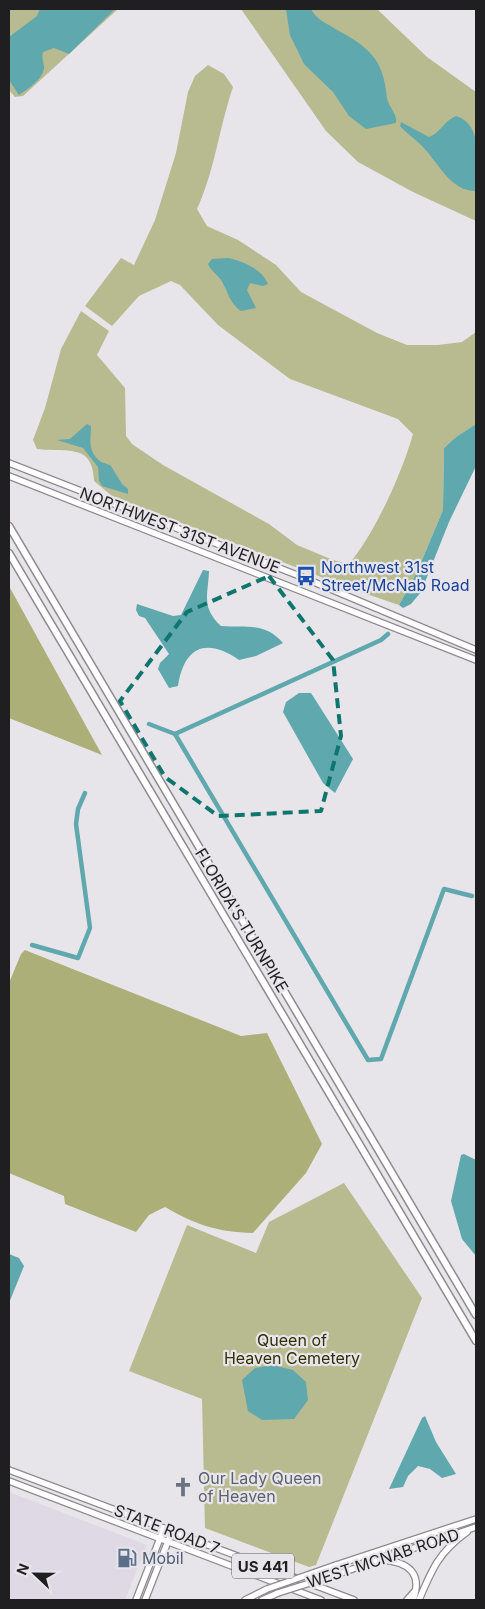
<svg xmlns="http://www.w3.org/2000/svg" width="485" height="1609" viewBox="0 0 485 1609" font-family="Inter,sans-serif">
<rect width="100%" height="100%" fill="#e8e5ea"/>
<path fill="#dfd9e5" d="M 9,1492 L 147,1545 L 125,1600 L 9,1600 Z"/>
<g fill="#b8ba90">
<path d="M 9,9 L 118,9 L 23,96 L 15,97 L 9,90 Z"/>
<path d="M 241,9 L 377,9 L 427,57 L 476,92 L 476,221 L 413,192 L 358,162 L 326,131 Z"/>
<path d="M 208,65 L 224,74 L 233,87 C 219,128 215,170 197,209 L 207,226 L 238,240 L 276,265 L 301,292 L 377,333 L 407,345 L 438,345 L 462,342 L 476,332 L 476,424 L 456,437 L 444,448 L 443,510 L 417,572 L 399,605 L 352,589 L 112,496 L 94,481 C 93,442 66,453 37,449 L 33,440 L 45,408 L 61,349 L 81,311 L 109,331 L 97,355 L 125,388 L 126,436 L 132,444 L 163,465 L 269,524 L 297,545 L 333,560 L 349,564 C 375,533 402,473 413,434 L 398,419 L 290,379 L 218,325 L 180,285 L 171,281 L 139,296 L 112,326 L 85,306 L 121,258 L 134,265 L 155,220 L 176,153 L 188,92 L 195,76 Z"/>
<path d="M 344,1183 L 422,1298 L 316,1565 L 309,1567 L 205,1528 L 202,1399 L 129,1371 L 187,1225 L 256,1253 L 269,1222 Z"/>
</g>
<g fill="#adaf78">
<path d="M 9,586 L 102,755 L 9,718 Z"/>
<path d="M 25,950 L 241,1036 L 267,1033 L 322,1144 L 306,1173 L 253,1233 C 217,1232 196,1225 165,1207 L 149,1215 L 136,1232 L 65,1204 L 64,1196 L 9,1173 L 9,983 L 21,954 Z"/>
</g>
<g fill="#5ea8ae">
<path d="M 40,9 L 115,9 L 69,54 L 54,48 L 43,52 C 41,58 44,62 44,68 C 43,79 28,89 19,95 L 9,80 L 9,37 L 37,16 Z"/>
<path d="M 286,9 L 311,9 C 316,19 324,22 334,28 C 369,48 383,57 387,98 C 388,106 398,115 396,123 L 366,129 L 349,116 L 333,92 L 304,64 L 290,35 Z"/>
<path d="M 456,116 C 485,125 476,167 476,191 C 449,191 438,161 421,145 C 414,138 406,133 400,126 L 401,122 L 429,137 C 440,133 444,121 456,116 Z"/>
<path d="M 229,258 C 244,262 262,269 268,284 L 263,286 L 250,283 L 247,290 L 256,308 L 241,311 C 229,303 228,291 221,280 C 217,274 211,271 208,264 L 212,259 Z"/>
<path d="M 87,424 L 91,426 C 91,440 87,450 100,461 C 104,464 107,463 111,466 L 122,484 L 128,489 L 128,494 L 102,486 L 99,481 L 98,467 L 83,448 L 57,440 L 70,439 Z"/>
<path d="M 476,424 L 476,466 L 449,522 L 421,592 L 411,604 L 403,608 L 399,605 L 417,572 L 443,510 L 444,448 L 456,437 Z"/>
<path d="M 203,570 L 209,571 C 208,596 201,607 221,626 C 246,628 265,622 283,643 L 256,656 L 239,660 C 206,637 184,647 178,686 L 169,688 L 158,669 L 160,663 L 169,654 L 145,618 L 139,616 L 136,610 L 137,604 L 173,616 L 181,615 Z"/>
<path d="M 299,693 L 311,693 L 353,759 L 335,793 L 323,783 L 283,712 L 286,702 Z"/>
<path d="M 464,1154 L 476,1160 L 476,1256 L 462,1239 L 451,1201 L 461,1155 Z"/>
<path d="M 9,1254 L 19,1258 L 24,1266 L 9,1303 Z"/>
<path d="M 273,1365 L 293,1370 L 306,1382 L 308,1400 L 294,1419 L 262,1420 L 248,1411 L 242,1380 L 255,1368 Z"/>
<path d="M 425,1416 L 436,1442 L 456,1474 L 442,1478 L 430,1469 L 418,1466 L 408,1476 L 403,1487 L 389,1489 L 422,1418 Z"/>
</g>
<g fill="none" stroke-linecap="round" stroke-linejoin="round">
<g stroke="#5ea8ae" stroke-width="4.5">
<path d="M 149,724 L 175,734 L 381,640 L 388,634"/>
<path d="M 175,734 L 368,1060 L 381,1059 L 444,889 L 472,896"/>
<path d="M 32,945 L 78,958 L 90,928 L 76,824 L 78,809 L 85,793"/>
</g>
<defs>
<g id="primary">
<path d="M 9,463 L 297,575 L 476,650"/>
<path d="M 9,476 L 476,660"/>
<path d="M 9,1470 L 354,1600"/>
<path d="M 9,1481 L 321,1600"/>
<path d="M 383,1560 C 408,1562 423,1573 413,1600"/>
<path d="M 336,1565 L 476,1519"/>
<path d="M 244,1568 L 263,1572 L 272,1570"/>
<path d="M 338,1574 L 476,1527"/>
<path d="M 136,1600 L 164,1528"/>
<path d="M 145,1600 L 172,1531"/>
<path d="M 245,1600 L 267,1589"/>
<path d="M 262,1600 L 278,1593"/>
<path d="M 407,1600 L 414,1592"/>
<path d="M 419,1600 C 432,1569 439,1552 467,1532"/>
</g>
<g id="highway">
<path d="M 9,526 L 476,1315"/>
<path d="M 9,553 L 476,1341"/>
</g>
</defs>
<use href="#primary" stroke="#8d8a8f" stroke-width="8"/>
<use href="#highway" stroke="#8d8a8f" stroke-width="9"/>
<use href="#primary" stroke="#fff" stroke-width="5.5"/>
<use href="#highway" stroke="#fff" stroke-width="6"/>
<defs>
<g id="primary-bridge">
<path d="M 267,1589 L 336,1565"/>
<path d="M 278,1593 L 338,1574"/>
</g>
</defs>
<use href="#primary-bridge" stroke="#8d8a8f" stroke-width="8" stroke-linecap="butt"/>
<use href="#primary-bridge" stroke="#fff" stroke-width="5.5"/>
</g>
<path fill="none" stroke="#0f766e" stroke-width="4" stroke-dasharray="10 6" stroke-linejoin="round" d="M 269,576 L 333,660 L 341,736 L 321,811 L 218,816 L 165,777 L 120,701 L 187,612 Z"/>
<defs>
<symbol id="bus-bare" viewBox="-9 -9 18 18"><path d="M-5-6H5V4H4V6H2V4H-2V6H-4V4H-5ZM-3.5-4V0h7V-4ZM-3.5 1.2v1.5H-2V1.2ZM2 1.2v1.5H3.5V1.2Z" fill="#1a4fb4" stroke="#e8e5ea" stroke-width="2.5" paint-order="stroke"/></symbol>
<symbol id="church-bare" viewBox="-9 -9 18 18"><path d="M-1.2-6h2.4v3.5h3.3v2.4h-3.3V6h-2.4V-.1h-3.3v-2.4h3.3Z" fill="#6b7280" stroke="#e8e5ea" stroke-width="2.5" paint-order="stroke"/></symbol>
<symbol id="fuel-bare" viewBox="-9 -9 18 18"><path d="M-5.5-6h7V0h2V4h1.3V-2.5L3-4.5l.8-.8L6-3V5H2.5V1h-1V6h-7ZM-4.2-4.7v3.2H.2V-4.7Z" fill="#5c6f8a" stroke="#e8e5ea" stroke-width="2.5" paint-order="stroke"/></symbol>
</defs>
<g fill-rule="evenodd">
<use href="#bus-bare" x="292" y="562" width="28" height="28"/>
<use href="#church-bare" x="169" y="1473" width="28" height="28"/>
<use href="#fuel-bare" x="113" y="1544" width="28" height="28"/>
</g>
<g text-anchor="middle" dominant-baseline="central" stroke-width="4.5" stroke-linejoin="round" paint-order="stroke">
<rect fill="#e8e5ea" stroke="#5b5a5d" stroke-width="1" x="232" y="1553.5" width="62" height="25" rx="4"/>
<g font-size="15" font-weight="bold" fill="#1f1e20">
<text x="263" y="1566">US 441</text>
</g>
<g font-size="16" fill="#1f1e20" stroke="#e8e5ea">
<text transform="translate(180 530) rotate(21)">NORTHWEST 31ST AVENUE</text>
<text transform="translate(242 920) rotate(59)">FLORIDA'S TURNPIKE</text>
<text transform="translate(167 1529) rotate(21)">STATE ROAD 7</text>
<text transform="translate(383 1558) rotate(-18)">WEST MCNAB ROAD</text>
</g>
<g font-size="16" fill="#164399" stroke="#e8e5ea" text-anchor="start">
<text x="321" y="567">Northwest 31st<tspan x="321" dy="18">Street/McNab Road</tspan></text>
</g>
<g font-size="16" fill="#2e2f02" stroke="#e8e5ea">
<text x="292" y="1340">Queen of<tspan x="292" dy="18">Heaven Cemetery</tspan></text>
</g>
<g font-size="16" fill="#5b616d" stroke="#e8e5ea" text-anchor="start">
<text x="198" y="1478">Our Lady Queen<tspan x="198" dy="18">of Heaven</tspan></text>
</g>
<g font-size="16" fill="#4e5e75" stroke="#e8e5ea" text-anchor="start">
<text x="142" y="1558">Mobil</text>
</g>
</g>
<rect width="485" height="1609" fill="none" stroke="#1f1e20" stroke-width="20"/>
<g transform="translate(35 1574) rotate(292)" stroke="#e8e5ea" stroke-width="4" paint-order="stroke">
<path d="M0-4L9 19L0 12L-9 19Z" fill="#1f1e20"/>
<text y="-8" font-size="14" font-weight="bold" text-anchor="middle" fill="#1f1e20">N</text>
</g>
</svg>
